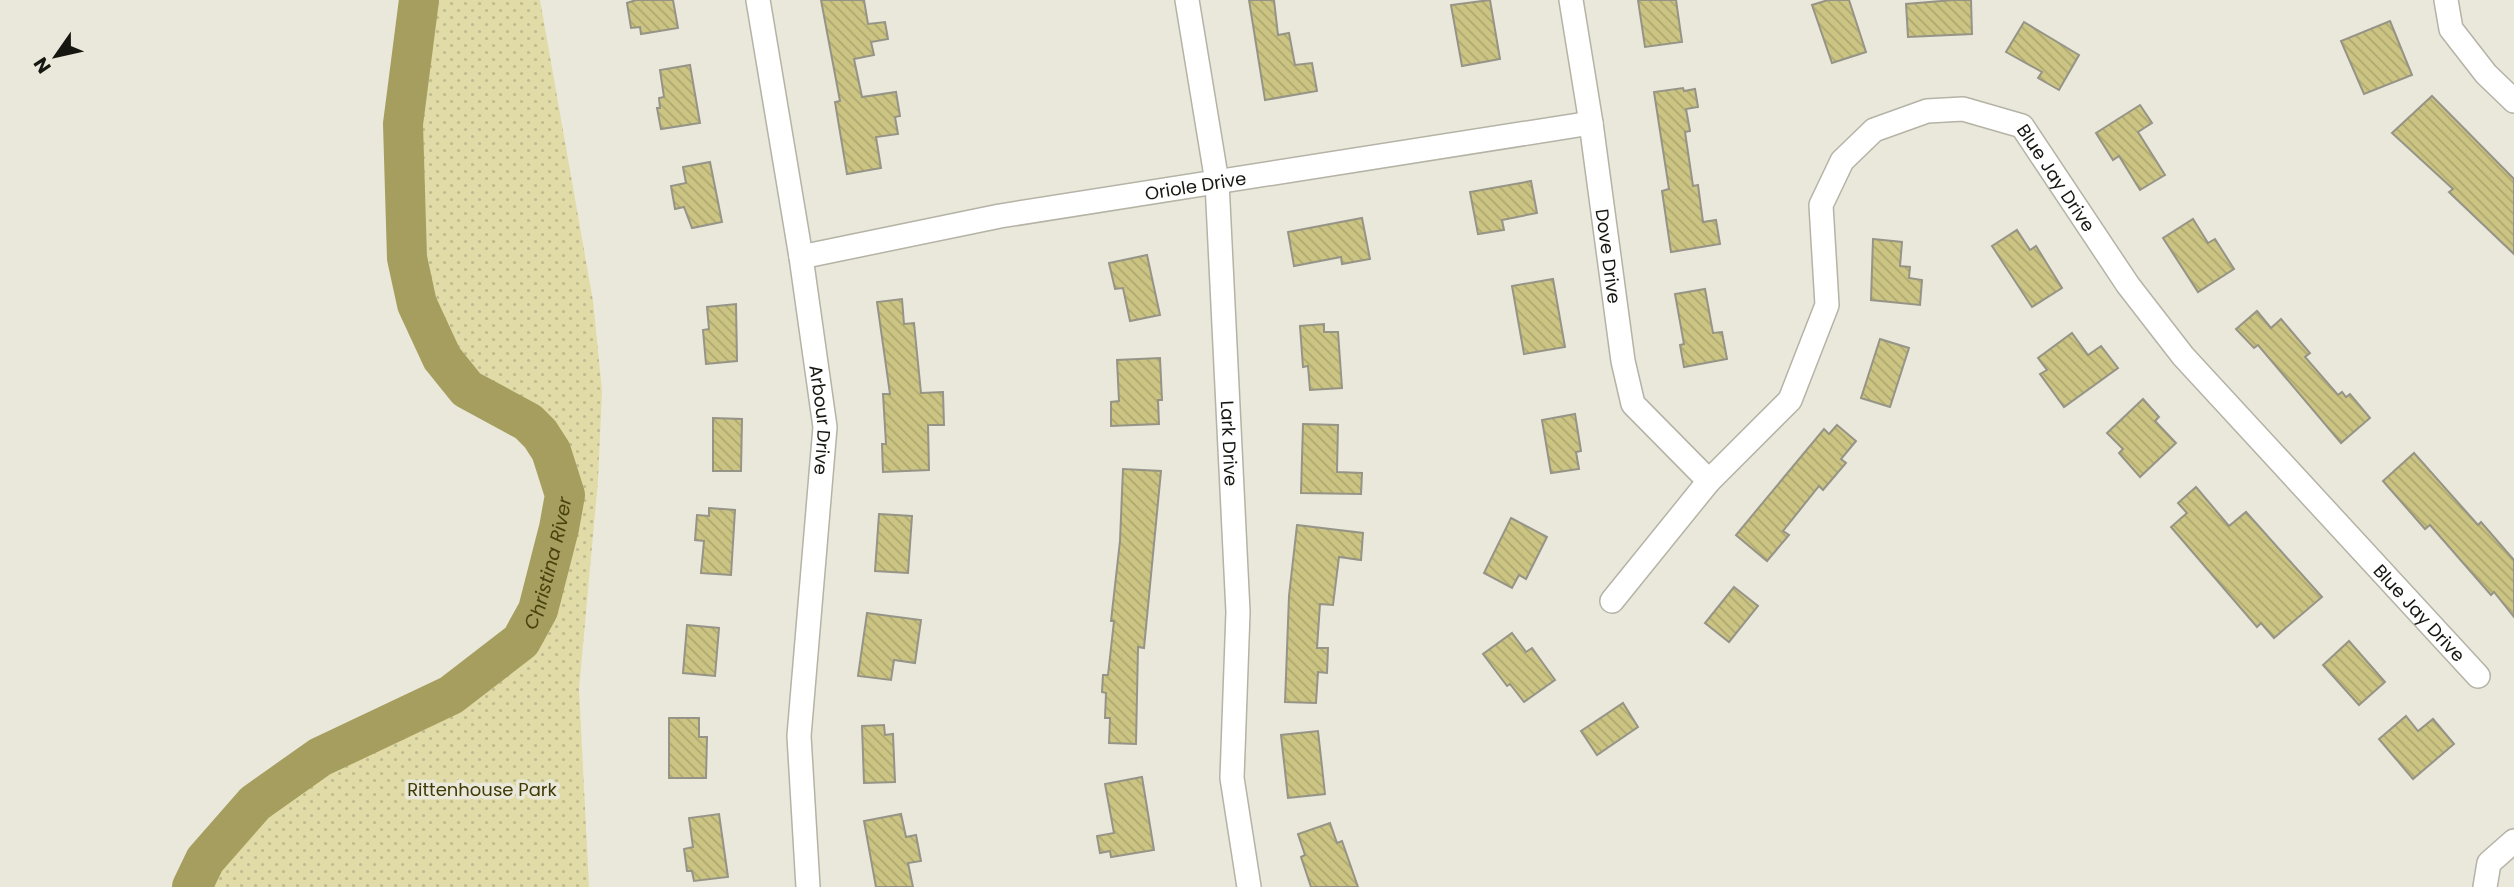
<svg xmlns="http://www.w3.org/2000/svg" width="2514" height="887" viewBox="0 0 2514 887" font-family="Poppins,sans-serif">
<defs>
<pattern id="park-dots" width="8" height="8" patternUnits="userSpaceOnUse" patternTransform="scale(1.75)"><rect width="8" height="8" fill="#e0dba7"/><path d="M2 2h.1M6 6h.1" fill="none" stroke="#bfbb8f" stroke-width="1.8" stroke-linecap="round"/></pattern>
<pattern id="building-back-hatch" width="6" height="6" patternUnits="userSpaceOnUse" patternTransform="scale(1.75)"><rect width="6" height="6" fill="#cbc483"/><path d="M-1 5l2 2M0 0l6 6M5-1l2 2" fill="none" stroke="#aea870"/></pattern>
</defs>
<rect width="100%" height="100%" fill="#e9e8da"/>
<path fill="url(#park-dots)" d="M 419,0 L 540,0 L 593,301 L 602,391 L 598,480 L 579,689 L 589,887 L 214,887 C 223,868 244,814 257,802 C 333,729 488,711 536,613 C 546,594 549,569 554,548 C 559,531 567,510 565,493 C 563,468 547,434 526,420 C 508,409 483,402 467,388 C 443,369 425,331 417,301 C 389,203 407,99 419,0 Z"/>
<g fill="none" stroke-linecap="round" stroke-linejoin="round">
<path stroke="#a59e5e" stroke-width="40" id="s1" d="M 192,887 L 205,860 L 255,803 L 320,757 L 451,695 L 521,641 L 538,610 L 559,528 L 565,495 L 551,451 L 540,434 L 528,422 L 467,389 L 442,358 L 417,304 L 407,258 L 403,124 L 419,0"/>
</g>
<g fill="url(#building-back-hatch)" stroke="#959487" stroke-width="2">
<path d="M 636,0 L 673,0 L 678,28 L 641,34 L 640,27 L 631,28 L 627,3 Z"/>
<path d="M 821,0 L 864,0 L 868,24 L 885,22 L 888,39 L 871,42 L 874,55 L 854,59 L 862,97 L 896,92 L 900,116 L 895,117 L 898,134 L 876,137 L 881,168 L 847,174 L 835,102 L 840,101 Z"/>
<path d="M 1249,0 L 1274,0 L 1278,35 L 1289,33 L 1295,65 L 1312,63 L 1317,91 L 1265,100 Z"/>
<path d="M 1490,0 L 1500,59 L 1462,66 L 1451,5 Z"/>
<path d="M 1638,0 L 1676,0 L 1682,42 L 1645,47 Z"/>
<path d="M 1828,0 L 1849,0 L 1866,52 L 1832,63 L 1812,5 Z"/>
<path d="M 1953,0 L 1971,0 L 1972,34 L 1908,37 L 1906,4 Z"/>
<path d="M 2390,21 L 2412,75 L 2364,94 L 2341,41 Z"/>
<path d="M 2024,22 L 2079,55 L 2059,90 L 2038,78 L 2042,72 L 2006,52 Z"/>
<path d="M 690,65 L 700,123 L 661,129 L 657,108 L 660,108 L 659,98 L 664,97 L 660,70 Z"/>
<path d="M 1683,88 L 1684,91 L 1695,89 L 1698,107 L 1686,109 L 1690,131 L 1685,132 L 1693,186 L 1698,185 L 1703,222 L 1716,220 L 1720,244 L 1671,252 L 1662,191 L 1669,189 L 1654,92 Z"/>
<path d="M 2432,96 L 2514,179 L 2514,254 L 2449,192 L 2453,189 L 2392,133 Z"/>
<path d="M 2140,105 L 2152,123 L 2138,132 L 2165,175 L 2140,190 L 2119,156 L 2113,160 L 2096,133 Z"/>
<path d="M 710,162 L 722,222 L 692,228 L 684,207 L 675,209 L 671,186 L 686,183 L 683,167 Z"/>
<path d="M 1531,181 L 1537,213 L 1502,220 L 1504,230 L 1478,234 L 1470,192 Z"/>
<path d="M 1362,218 L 1370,259 L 1342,264 L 1341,257 L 1294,266 L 1288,232 Z"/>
<path d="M 2193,219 L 2208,243 L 2215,239 L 2234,269 L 2198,292 L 2163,238 Z"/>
<path d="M 2017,230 L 2030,250 L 2036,246 L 2062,288 L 2032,307 L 1992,246 Z"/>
<path d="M 1873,239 L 1902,242 L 1900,266 L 1910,267 L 1909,278 L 1922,280 L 1920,305 L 1871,300 Z"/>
<path d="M 1147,255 L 1160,315 L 1130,321 L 1123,288 L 1115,289 L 1109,263 Z"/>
<path d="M 1553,279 L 1565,347 L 1524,354 L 1512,286 Z"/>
<path d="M 1705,289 L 1713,333 L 1722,332 L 1727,359 L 1684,367 L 1680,345 L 1684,344 L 1675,294 Z"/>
<path d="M 902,299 L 904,324 L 914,323 L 921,393 L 943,392 L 944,425 L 928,425 L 929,470 L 883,472 L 882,444 L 886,444 L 883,394 L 890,394 L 877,302 Z"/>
<path d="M 736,304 L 737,361 L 706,364 L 703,330 L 709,329 L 707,307 Z"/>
<path d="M 2257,311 L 2271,328 L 2281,319 L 2310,353 L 2305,357 L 2338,395 L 2342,392 L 2346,397 L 2350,394 L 2370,418 L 2341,443 L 2258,345 L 2254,348 L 2236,329 Z"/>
<path d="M 1324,324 L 1324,332 L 1338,332 L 1342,388 L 1310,390 L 1308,366 L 1303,367 L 1300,326 Z"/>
<path d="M 2072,333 L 2088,355 L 2101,346 L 2118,368 L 2064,407 L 2040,374 L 2047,370 L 2038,358 Z"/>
<path d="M 1880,339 L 1909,348 L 1890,407 L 1861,398 Z"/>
<path d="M 1160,358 L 1162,400 L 1158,400 L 1159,424 L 1111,426 L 1111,402 L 1119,401 L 1117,360 Z"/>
<path d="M 2143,399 L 2159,417 L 2155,421 L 2176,443 L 2140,477 L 2119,453 L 2123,449 L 2107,433 Z"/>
<path d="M 1575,414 L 1581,451 L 1576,452 L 1579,469 L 1551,473 L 1542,420 Z"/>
<path d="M 713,418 L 742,419 L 741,471 L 713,471 Z"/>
<path d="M 1303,424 L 1338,425 L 1337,472 L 1362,473 L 1361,494 L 1301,493 Z"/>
<path d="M 1837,425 L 1856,441 L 1841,459 L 1846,463 L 1823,490 L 1819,486 L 1783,531 L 1789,535 L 1767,561 L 1736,535 L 1824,429 L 1829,434 Z"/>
<path d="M 2414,453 L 2478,525 L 2481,522 L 2514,560 L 2514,617 L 2494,592 L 2491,595 L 2430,525 L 2425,529 L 2383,481 Z"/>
<path d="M 1123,469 L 1161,471 L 1144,648 L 1138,647 L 1136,744 L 1109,743 L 1110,718 L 1105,718 L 1106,693 L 1102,692 L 1103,675 L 1108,675 L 1114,621 L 1111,621 L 1120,541 Z"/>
<path d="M 2196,487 L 2229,526 L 2246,512 L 2322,597 L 2274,638 L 2261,623 L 2257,627 L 2171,527 L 2187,513 L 2178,503 Z"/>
<path d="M 709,508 L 735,510 L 731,575 L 701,573 L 704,541 L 695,540 L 697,515 L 709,516 Z"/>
<path d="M 879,514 L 912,516 L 908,573 L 875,571 Z"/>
<path d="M 1511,518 L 1547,537 L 1526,579 L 1519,575 L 1512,588 L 1484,573 Z"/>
<path d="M 1297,525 L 1363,533 L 1361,560 L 1339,557 L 1333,605 L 1320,604 L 1317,648 L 1328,648 L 1327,673 L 1318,672 L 1316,703 L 1285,702 L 1289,596 Z"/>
<path d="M 1734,587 L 1758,606 L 1729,642 L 1705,623 Z"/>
<path d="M 867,613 L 921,620 L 915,663 L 894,660 L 891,680 L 858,676 Z"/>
<path d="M 687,625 L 719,628 L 715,676 L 683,673 Z"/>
<path d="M 1512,633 L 1526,652 L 1532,648 L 1555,680 L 1524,702 L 1510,684 L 1507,686 L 1483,654 Z"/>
<path d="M 2349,641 L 2385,682 L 2359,705 L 2323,665 Z"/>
<path d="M 1623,703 L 1638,727 L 1597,755 L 1581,731 Z"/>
<path d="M 2406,716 L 2418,731 L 2433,719 L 2454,744 L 2413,779 L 2379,739 Z"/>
<path d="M 669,718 L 699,718 L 699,737 L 707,737 L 706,778 L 669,778 Z"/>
<path d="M 884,725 L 885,735 L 893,734 L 895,782 L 864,783 L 862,726 Z"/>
<path d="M 1318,731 L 1325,794 L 1288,798 L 1281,735 Z"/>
<path d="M 1142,777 L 1154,850 L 1111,857 L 1110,851 L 1100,853 L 1097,836 L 1114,833 L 1105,784 Z"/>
<path d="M 719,814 L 728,877 L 694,881 L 692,871 L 687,871 L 684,849 L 693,847 L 689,818 Z"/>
<path d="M 901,814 L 906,837 L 916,835 L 921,861 L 908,863 L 913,887 L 876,887 L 864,821 Z"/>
<path d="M 1330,823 L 1337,843 L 1342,841 L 1358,887 L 1311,887 L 1301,857 L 1305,855 L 1298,834 Z"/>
</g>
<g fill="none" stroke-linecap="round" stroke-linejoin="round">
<defs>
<g id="minor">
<path id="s2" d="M 758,0 L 801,257 L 825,427 L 799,736 L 808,887"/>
<path id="s3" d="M 1187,0 L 1217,182 L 1238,612 L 1232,778 L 1249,887"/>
<path id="s4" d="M 1571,0 L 1591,123 L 1623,361 L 1633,404 L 1709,481"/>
<path d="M 2446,0 L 2451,29 L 2486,74 L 2514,101"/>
<path id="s5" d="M 801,257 L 1000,216 L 1591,123"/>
<path id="s6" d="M 1612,601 L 1709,481 L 1790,400 L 1827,305 L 1821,205 L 1842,161 L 1874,130 L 1927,111 L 1963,109 L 2022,126 L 2128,285 L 2183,356 L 2478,676"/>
<path d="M 2485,887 L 2489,863 L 2514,841"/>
</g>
</defs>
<use href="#minor" stroke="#b5b3a6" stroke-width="26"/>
<use href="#minor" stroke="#fff" stroke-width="23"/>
</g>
<g text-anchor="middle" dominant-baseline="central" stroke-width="7" stroke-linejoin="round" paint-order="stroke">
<g font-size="18" fill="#171712" stroke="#e9e8da">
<text stroke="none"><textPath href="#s6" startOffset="780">Blue Jay Drive</textPath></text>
<text stroke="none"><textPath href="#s5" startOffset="401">Oriole Drive</textPath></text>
<text stroke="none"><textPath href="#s4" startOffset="259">Dove Drive</textPath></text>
<text stroke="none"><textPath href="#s2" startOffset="425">Arbour Drive</textPath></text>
<text stroke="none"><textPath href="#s3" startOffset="446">Lark Drive</textPath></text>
<text stroke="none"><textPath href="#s6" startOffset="1348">Blue Jay Drive</textPath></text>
</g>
<g font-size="18" fill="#413b05" stroke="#e9e8da">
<text x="482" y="789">Rittenhouse Park</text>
</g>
<g font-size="19" font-style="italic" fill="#48420f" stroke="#e9e8da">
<text stroke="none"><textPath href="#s1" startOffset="502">Christina River</textPath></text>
</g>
</g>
<g transform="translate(56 56) rotate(236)" stroke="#e9e8da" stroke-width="5" paint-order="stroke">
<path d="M0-5L12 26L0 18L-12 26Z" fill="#171712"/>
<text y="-10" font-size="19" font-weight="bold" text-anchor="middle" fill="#171712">N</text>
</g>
</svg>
